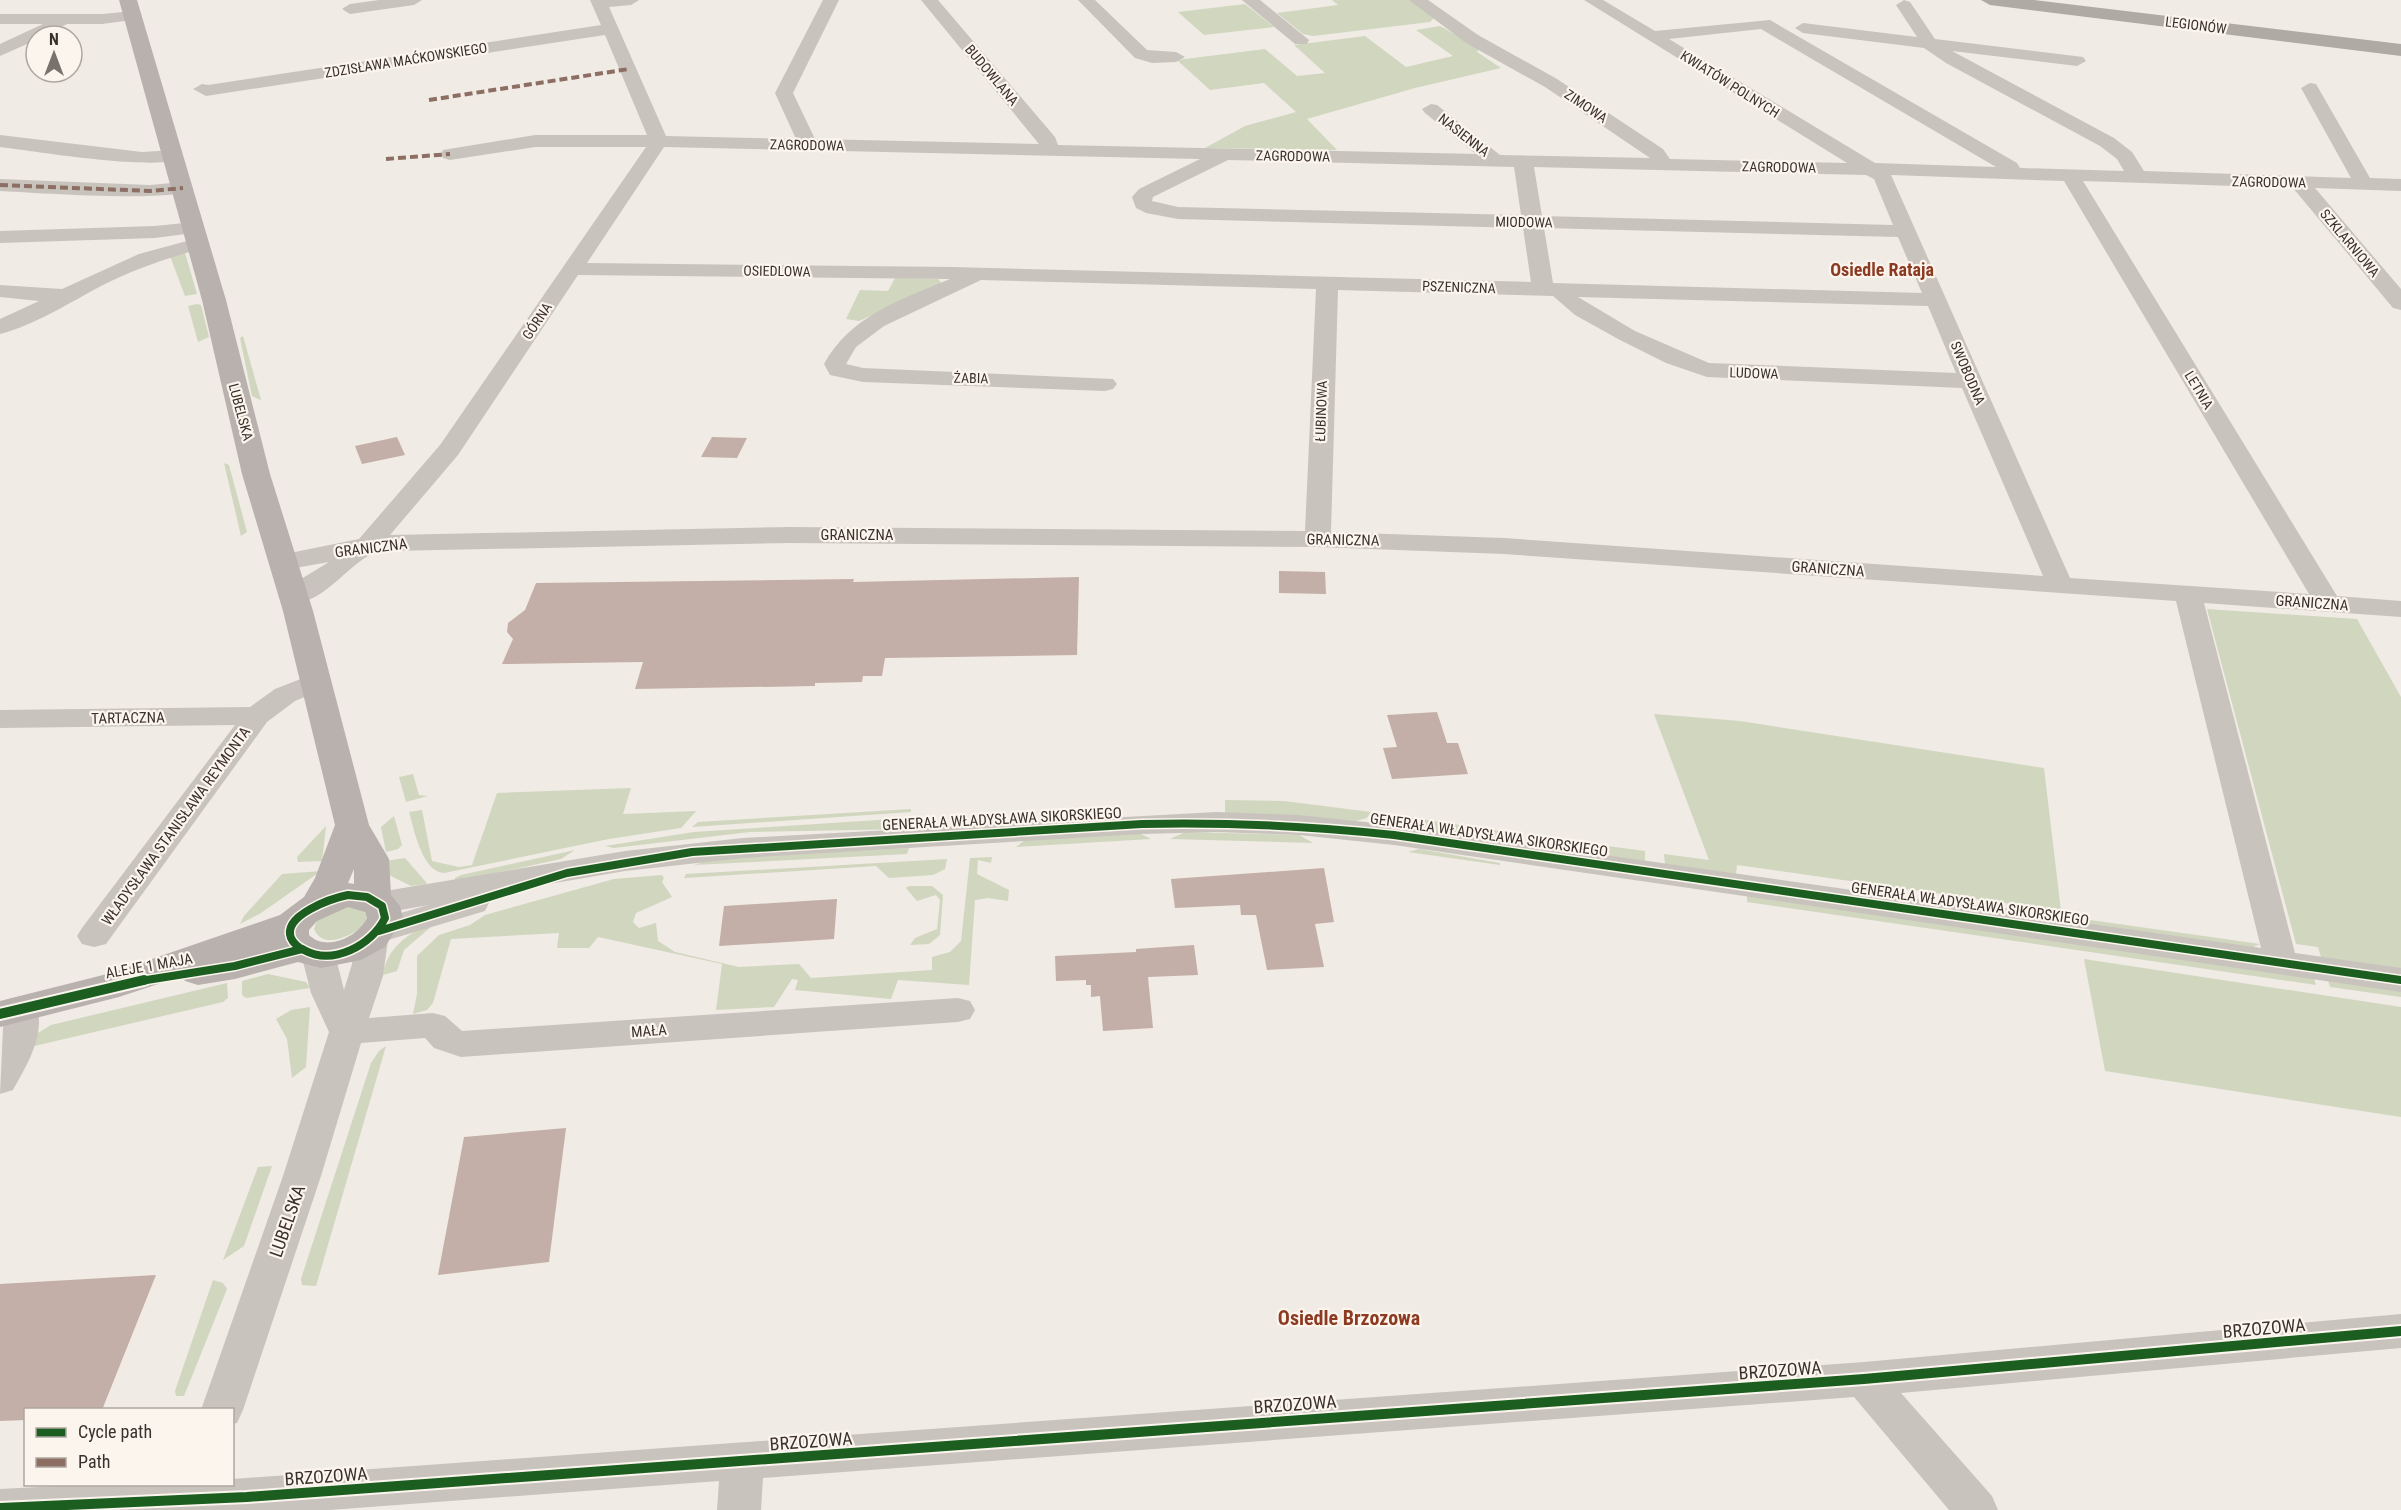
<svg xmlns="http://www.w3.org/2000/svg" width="2401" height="1510" viewBox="0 0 2401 1510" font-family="'Roboto Condensed',sans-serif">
<rect width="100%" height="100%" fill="#f0ebe5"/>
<g fill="#d1d6bf">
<path d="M 1332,0 L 1410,0 L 1434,18 L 1430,22 L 1313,36 L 1303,34 L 1277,13 L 1338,5 Z"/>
<path d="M 1245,4 L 1274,27 L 1204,35 L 1178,12 Z"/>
<path d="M 1440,26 L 1479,48 L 1477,52 L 1501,68 L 1415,88 L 1307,119 L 1337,150 L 1205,148 L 1245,126 L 1296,112 L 1264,83 L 1210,90 L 1177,60 L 1265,49 L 1297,76 L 1325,73 L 1294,45 L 1365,36 L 1406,67 L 1453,56 L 1416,30 Z"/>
<path d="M 185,253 L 197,294 L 185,296 L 170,256 Z"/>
<path d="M 895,278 L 938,279 L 942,284 L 859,321 L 846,319 L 860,290 L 888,291 Z"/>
<path d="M 197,304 L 201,305 L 209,337 L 198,342 L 188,306 Z"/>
<path d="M 243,336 L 261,400 L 252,396 L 240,338 Z"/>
<path d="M 224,463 L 229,465 L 247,532 L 241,536 Z"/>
<path d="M 2207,609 L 2357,619 L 2401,697 L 2401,969 L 2321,957 L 2318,947 L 2296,944 Z"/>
<path d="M 1654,714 L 1740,721 L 2044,768 L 2061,911 L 1737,865 L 1736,874 L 1665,864 L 1664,854 L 1709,860 Z"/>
<path d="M 413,774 L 419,795 L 428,796 L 406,802 L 399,777 Z"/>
<path d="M 631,788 L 623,814 L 696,811 L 681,828 L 609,839 L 444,873 C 422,872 414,829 409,812 L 422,810 L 432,861 L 459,867 L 472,865 L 497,793 Z"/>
<path d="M 1225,800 L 1284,801 L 1371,812 L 1367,818 L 1356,821 L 1225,813 Z"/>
<path d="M 911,809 L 911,812 L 692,827 L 698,822 Z"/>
<path d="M 1394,815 L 1513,833 L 1496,840 L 1403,827 L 1396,823 Z"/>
<path d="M 394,816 L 402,845 L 398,849 L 386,852 L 381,827 Z"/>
<path d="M 909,818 L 908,829 L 750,832 L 614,848 L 605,846 L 694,832 Z"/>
<path d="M 326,826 L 322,861 L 298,862 L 297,857 Z"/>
<path d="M 1137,832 L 1151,839 L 1016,847 L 1025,840 Z"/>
<path d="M 1185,832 L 1299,835 L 1313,843 L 1170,839 Z"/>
<path d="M 1607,846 L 1645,851 L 1645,861 L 1610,856 Z"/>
<path d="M 909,848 L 907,854 L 694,865 L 715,858 Z"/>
<path d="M 1419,849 L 1500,863 L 1500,865 L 1408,852 Z"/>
<path d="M 575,850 L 561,859 L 455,882 L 455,878 L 461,875 Z"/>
<path d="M 992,857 L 991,863 L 978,860 L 977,874 L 1009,890 L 1008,901 L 988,898 L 975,900 L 969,985 L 898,980 L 891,999 L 795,990 L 798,980 L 792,979 L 774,1007 L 716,1010 L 722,964 L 598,937 L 589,948 L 557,948 L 559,933 L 451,939 L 433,1003 L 427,1010 L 413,1014 L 417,994 L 417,956 L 439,935 L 470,925 L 485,915 L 614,879 L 662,875 L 664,878 L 662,882 L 672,897 L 636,913 L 633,922 L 639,928 L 656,923 L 658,941 L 675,952 L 739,967 L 799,964 L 811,978 L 932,970 L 932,957 L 950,952 L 961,941 L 970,858 Z"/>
<path d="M 405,858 L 425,881 L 427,884 L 411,886 L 389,875 L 385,861 Z"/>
<path d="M 947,859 L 945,869 L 933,875 L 889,878 L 876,866 L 684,878 L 686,874 Z"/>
<path d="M 321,871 L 261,913 L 240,924 L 244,916 L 282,874 Z"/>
<path d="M 909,886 L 932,886 L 943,895 L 940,935 L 929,944 L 910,945 L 915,938 L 937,929 L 940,900 L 936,895 L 917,901 L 906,888 Z"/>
<path d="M 1747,896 L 2314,978 L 2316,985 L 1747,902 Z"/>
<path d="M 1957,901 L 2260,944 L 2251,948 L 1996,911 L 1957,903 Z"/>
<path d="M 347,906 L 363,910 L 367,917 L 364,926 C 351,935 323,951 314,929 L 317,920 Z"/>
<path d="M 432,926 L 404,950 L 397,971 L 383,975 C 385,951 410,929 432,926 Z"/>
<path d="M 2084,959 L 2401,1007 L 2401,1117 L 2105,1071 Z"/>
<path d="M 268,974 L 306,982 L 310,988 L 246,998 L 242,995 L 242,981 Z"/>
<path d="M 2328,980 L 2401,991 L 2401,997 L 2330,987 Z"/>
<path d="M 227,983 L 228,998 L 223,1002 L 30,1047 L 38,1033 L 51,1025 Z"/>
<path d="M 310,1007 L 306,1067 L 292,1078 L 287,1039 L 276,1019 L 291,1010 Z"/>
<path d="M 386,1046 L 316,1286 L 302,1285 L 301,1279 L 371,1063 L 379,1051 Z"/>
<path d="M 272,1166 L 244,1246 L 223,1260 L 258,1167 Z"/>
<path d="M 213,1280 L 223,1283 L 227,1289 L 184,1396 L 176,1396 L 175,1391 Z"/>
</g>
<g fill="#c3afa7">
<path d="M 397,437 L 405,455 L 362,464 L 355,446 Z"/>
<path d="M 712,437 L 747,438 L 737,458 L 701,457 Z"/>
<path d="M 1279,571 L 1325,572 L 1326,594 L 1279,593 Z"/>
<path d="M 1079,577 L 1077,655 L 885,658 L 882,676 L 863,676 L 862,682 L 815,683 L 815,686 L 635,689 L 643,662 L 502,664 L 513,639 L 507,632 L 508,623 L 525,610 L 536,583 L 854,579 L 853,582 Z"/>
<path d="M 1437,712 L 1447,743 L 1458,743 L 1468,774 L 1392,779 L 1383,748 L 1397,747 L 1387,715 Z"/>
<path d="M 1324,868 L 1334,922 L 1315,924 L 1324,967 L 1267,970 L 1256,915 L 1241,915 L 1240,905 L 1175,908 L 1171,879 Z"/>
<path d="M 837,899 L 834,939 L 719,946 L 724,906 Z"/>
<path d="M 1194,945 L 1198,975 L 1148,977 L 1153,1028 L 1103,1031 L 1100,996 L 1091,997 L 1091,985 L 1086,985 L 1086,980 L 1056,981 L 1055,956 L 1136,952 L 1136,949 Z"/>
<path d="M 566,1128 L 549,1262 L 438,1275 L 464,1137 Z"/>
<path d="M 156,1275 L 102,1410 L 26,1410 L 26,1420 L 0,1421 L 0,1284 Z"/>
</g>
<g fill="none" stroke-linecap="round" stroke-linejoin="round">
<g fill="#c9c3be" fill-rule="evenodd">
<path d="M 379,0 L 422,0 L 414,5 L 350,14 L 342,9 L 350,4 Z"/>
<path d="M 590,0 L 639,0 L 631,5 L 609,7 L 666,136 L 796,139 L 775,93 L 823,0 L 839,0 L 793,93 L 815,139 L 1039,144 L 921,0 L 938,0 L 1055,137 L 1058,145 L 1476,154 L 1425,113 L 1422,109 L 1431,104 L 1437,105 L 1500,155 L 1650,158 L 1545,87 L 1466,43 L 1409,0 L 1428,0 L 1478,35 L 1557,79 L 1663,149 L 1670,159 L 1847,163 L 1584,0 L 1603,0 L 1655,31 L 1770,20 L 2017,163 L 2020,168 L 2124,171 L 2117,159 L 2100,146 L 1946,63 L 1924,48 L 1803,33 L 1795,28 L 1803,23 L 1917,37 L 1896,5 L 1904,0 L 1910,2 L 1935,39 L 2083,57 L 2086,61 L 2077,66 L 1952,51 L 2114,138 L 2132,152 L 2144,171 L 2351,178 L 2301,88 L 2310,83 L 2316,84 L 2370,178 L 2401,179 L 2401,191 L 2315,188 L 2401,289 L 2401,310 L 2393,308 L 2293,188 L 2083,181 L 2337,596 L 2401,601 L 2401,617 L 2204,603 L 2295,953 L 2401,968 L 2401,992 L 1394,845 L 1299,835 L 1216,832 L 1142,834 L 743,858 L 625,871 L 485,895 L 489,903 L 485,911 L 388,940 L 383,976 L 369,1018 L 433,1013 L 445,1016 L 462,1031 L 958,998 L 970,1001 L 975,1010 L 970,1019 L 958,1022 L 461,1057 L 434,1048 L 425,1038 L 361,1043 L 321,1176 L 243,1410 L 237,1423 L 232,1424 L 232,1410 L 201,1410 L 283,1176 L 329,1032 L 311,993 L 301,954 L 306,946 L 318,943 L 330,946 L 335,954 L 344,990 L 352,964 L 354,939 L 359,931 L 367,923 L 428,905 L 379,914 L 367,911 L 363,903 L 367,895 L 379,892 L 625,851 L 743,838 L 1216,812 L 1299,815 L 1394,825 L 2261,948 L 2176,601 L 1504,554 L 1318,547 L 789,543 L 391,551 C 385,552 378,552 372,554 C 344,567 319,611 283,602 L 279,596 L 283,590 L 329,562 L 284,570 L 275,568 L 271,562 L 275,556 L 359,539 L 440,445 L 646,147 L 535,147 L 450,160 L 443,158 L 441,154 L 443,150 L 535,135 L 647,135 L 605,35 L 206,96 L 193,89 L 202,84 L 208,85 L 601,25 ZM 1761,29 L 1996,167 L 1875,163 L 1669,39 ZM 664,147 L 1200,159 L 1139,189 L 1132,197 L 1136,208 L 1146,213 L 1178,219 L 1523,228 L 1531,282 L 953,267 L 587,263 ZM 1228,160 L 1514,167 L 1521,215 L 1178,207 L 1152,201 L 1153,197 ZM 1534,167 L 1866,175 L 1874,179 L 1893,225 L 1542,216 ZM 1891,175 L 2064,181 L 2309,594 L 2070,578 ZM 1544,228 L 1898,237 L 1922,293 L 1553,283 ZM 578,275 L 950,279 C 902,299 850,316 824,364 L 830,375 L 863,382 L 1105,391 L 1113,389 L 1117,384 L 1113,379 L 863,368 L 846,364 L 856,347 L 884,326 L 981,280 L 1316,289 L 1305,531 L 789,527 L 390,535 L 458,455 ZM 1338,290 L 1553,296 L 1575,315 L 1620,340 L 1666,363 L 1707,377 L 1962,388 L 2043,576 L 1504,538 L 1331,532 ZM 1578,297 L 1928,306 L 1956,373 L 1709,363 L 1635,331 Z"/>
<path d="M 1078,0 L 1095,0 L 1147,50 L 1176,52 L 1185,57 L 1176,62 L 1152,63 L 1135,58 Z"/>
<path d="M 1242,0 L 1260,0 L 1309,40 L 1307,44 L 1295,44 Z"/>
<path d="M 134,11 L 140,13 L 142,16 L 140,19 L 102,24 L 67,24 L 44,36 L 36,36 L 36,40 L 0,56 L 0,44 L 43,24 L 0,24 L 0,14 L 102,14 Z"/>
<path d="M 0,135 L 142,152 L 174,150 L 183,156 C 171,174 27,150 0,147 Z"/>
<path d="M 0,179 L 150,185 L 183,182 L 193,188 C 182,204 27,192 0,191 Z"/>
<path d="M 194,222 L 201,224 L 204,228 L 201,232 L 155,238 L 0,243 L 0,231 L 155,226 Z"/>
<path d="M 198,238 L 205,240 L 208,244 L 205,248 C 169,257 135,269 101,286 C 69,303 35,325 0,334 L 0,319 L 39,301 L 0,297 L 0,285 L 62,289 L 139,254 Z"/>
<path d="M 316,673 L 326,676 L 330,682 L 326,688 L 295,701 L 267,722 L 106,944 L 94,947 L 82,944 L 77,936 L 82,928 L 235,725 L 0,728 L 0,710 L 250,707 L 275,689 Z"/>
<path d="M 21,996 L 33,999 C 50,1028 27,1065 13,1090 L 0,1094 L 4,1008 L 9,999 Z"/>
<path d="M 2401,1314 L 2401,1348 L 1901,1393 L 1992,1496 L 1998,1510 L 1949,1510 L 1854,1397 L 763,1478 L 761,1510 L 717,1510 L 719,1481 L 330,1510 L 0,1510 L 0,1489 L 96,1484 L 232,1484 L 232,1479 L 1864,1362 Z"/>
</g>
<path fill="#b8b1ad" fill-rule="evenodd" d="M 119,0 L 137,0 L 226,300 L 270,474 L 313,611 L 369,825 L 389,859 L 391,895 L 400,906 L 403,918 L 385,947 L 361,960 L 321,968 L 298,962 L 235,979 L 198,985 L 185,981 L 182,976 L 119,997 L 0,1027 L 0,1001 L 111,973 L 280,915 L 304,897 L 315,878 L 335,825 L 283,611 L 242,474 L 202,300 ZM 354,869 L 354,884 L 348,883 ZM 348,907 L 365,912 L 367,918 C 358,937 326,952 309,935 L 309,930 L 317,921 Z"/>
<path fill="#afaaa4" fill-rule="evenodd" d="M 1981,0 L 2034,0 L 2401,44 L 2401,56 L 1990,5 Z"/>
<g stroke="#8d6e63" stroke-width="4" stroke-dasharray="8 4" stroke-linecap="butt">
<path d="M 429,100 L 629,69"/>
<path d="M 386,159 L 450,154"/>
<path d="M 0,185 L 150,191 L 183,188"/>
</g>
<defs>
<g id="cycleway-far1">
<path d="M 348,895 L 367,897 L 382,906 L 385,918 C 372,945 333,966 304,950 C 299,948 293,943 291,938 C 282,915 333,898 348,895 Z"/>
<path d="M 379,931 L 567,873 L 692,852 L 1142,824 C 1227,822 1309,826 1394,835 L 2401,980"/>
<path d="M 134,982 L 235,966 L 302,949"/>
</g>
<g id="cycleway">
<path d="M 0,1014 L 144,980"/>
<path d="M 0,1508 L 247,1497 L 1864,1379 L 2401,1331"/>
</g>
</defs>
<use href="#cycleway-far1" stroke="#fbf5ee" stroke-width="11"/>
<use href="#cycleway" stroke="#fbf5ee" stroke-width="14"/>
<use href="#cycleway-far1" stroke="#1b5e20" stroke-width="8"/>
<use href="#cycleway" stroke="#1b5e20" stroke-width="10"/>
</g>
<g text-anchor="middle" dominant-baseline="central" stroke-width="4.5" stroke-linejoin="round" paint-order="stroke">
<g font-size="14" fill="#3b302b" stroke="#fbf5ee">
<text transform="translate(2196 25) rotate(7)">LEGIONÓW</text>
<text transform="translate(406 60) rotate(-9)">ZDZISŁAWA MAĆKOWSKIEGO</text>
<text transform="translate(992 75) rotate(50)">BUDOWLANA</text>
<text transform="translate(1730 84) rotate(32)">KWIATÓW POLNYCH</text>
<text transform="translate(1586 106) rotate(34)">ZIMOWA</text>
<text transform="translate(1464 135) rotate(38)">NASIENNA</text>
<text transform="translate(807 145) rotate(1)">ZAGRODOWA</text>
<text transform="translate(1293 156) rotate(1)">ZAGRODOWA</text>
<text transform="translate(1779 167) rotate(1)">ZAGRODOWA</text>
<text transform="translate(2269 182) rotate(1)">ZAGRODOWA</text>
<text transform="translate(1524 222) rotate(1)">MIODOWA</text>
<text transform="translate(2350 243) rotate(50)">SZKLARNIOWA</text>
<text transform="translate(777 271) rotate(1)">OSIEDLOWA</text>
<text transform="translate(1459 287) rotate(2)">PSZENICZNA</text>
<text transform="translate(537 321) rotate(-56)">GÓRNA</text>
<text transform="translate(1754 373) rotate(2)">LUDOWA</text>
<text transform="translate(1968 373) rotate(67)">SWOBODNA</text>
<text transform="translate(971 378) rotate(1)">ŻABIA</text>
<text transform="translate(2199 390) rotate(59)">LETNIA</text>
<text transform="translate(1321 411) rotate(-88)">ŁUBINOWA</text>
<text transform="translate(241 412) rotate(75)">LUBELSKA</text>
</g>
<g font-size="15" fill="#3b302b" stroke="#fbf5ee">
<text x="857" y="535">GRANICZNA</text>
<text transform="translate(1343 540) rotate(1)">GRANICZNA</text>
<text transform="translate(371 548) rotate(-7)">GRANICZNA</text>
<text transform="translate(1828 569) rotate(4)">GRANICZNA</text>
<text transform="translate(2312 603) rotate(4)">GRANICZNA</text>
<text transform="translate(128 718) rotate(-1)">TARTACZNA</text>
<text transform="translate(1002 819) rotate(-3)">GENERAŁA WŁADYSŁAWA SIKORSKIEGO</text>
<text transform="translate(176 826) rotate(-54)">WŁADYSŁAWA STANISŁAWA REYMONTA</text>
<text transform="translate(1489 835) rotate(8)">GENERAŁA WŁADYSŁAWA SIKORSKIEGO</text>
<text transform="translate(1970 904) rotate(8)">GENERAŁA WŁADYSŁAWA SIKORSKIEGO</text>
<text transform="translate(149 966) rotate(-10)">ALEJE 1 MAJA</text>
<text transform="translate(649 1031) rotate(-4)">MAŁA</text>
</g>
<g font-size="18" font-weight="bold" fill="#8c3b22" stroke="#fbf5ee">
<text x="1882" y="269">Osiedle Rataja</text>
</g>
<g font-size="18" fill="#3b302b" stroke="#fbf5ee">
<text transform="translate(287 1221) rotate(-71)">LUBELSKA</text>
<text transform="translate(2264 1328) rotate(-5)">BRZOZOWA</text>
<text transform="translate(1780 1370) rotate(-4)">BRZOZOWA</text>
<text transform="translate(1295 1404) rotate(-4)">BRZOZOWA</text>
<text transform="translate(811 1441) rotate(-4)">BRZOZOWA</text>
<text transform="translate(326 1476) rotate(-4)">BRZOZOWA</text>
</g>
<g font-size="20" font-weight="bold" fill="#8c3b22" stroke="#fbf5ee">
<text x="1349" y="1318">Osiedle Brzozowa</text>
</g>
</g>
<rect x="24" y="1408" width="210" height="78" fill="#fbf5ee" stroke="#aea6a0" stroke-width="1.5"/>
<rect x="36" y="1428" width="30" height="9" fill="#1b5e20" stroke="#aea6a0" stroke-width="1.5"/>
<text x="78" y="1438" font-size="18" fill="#3b302b">Cycle path</text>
<rect x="36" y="1458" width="30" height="9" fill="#8d6e63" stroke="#aea6a0" stroke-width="1.5"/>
<text x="78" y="1468" font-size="18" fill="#3b302b">Path</text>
<g transform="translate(54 54)"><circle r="28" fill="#fbf5ee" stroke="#aea6a0" stroke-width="1.5"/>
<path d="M0-4.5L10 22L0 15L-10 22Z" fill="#7a716c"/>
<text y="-9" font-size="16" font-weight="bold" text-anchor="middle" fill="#3b302b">N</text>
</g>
</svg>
